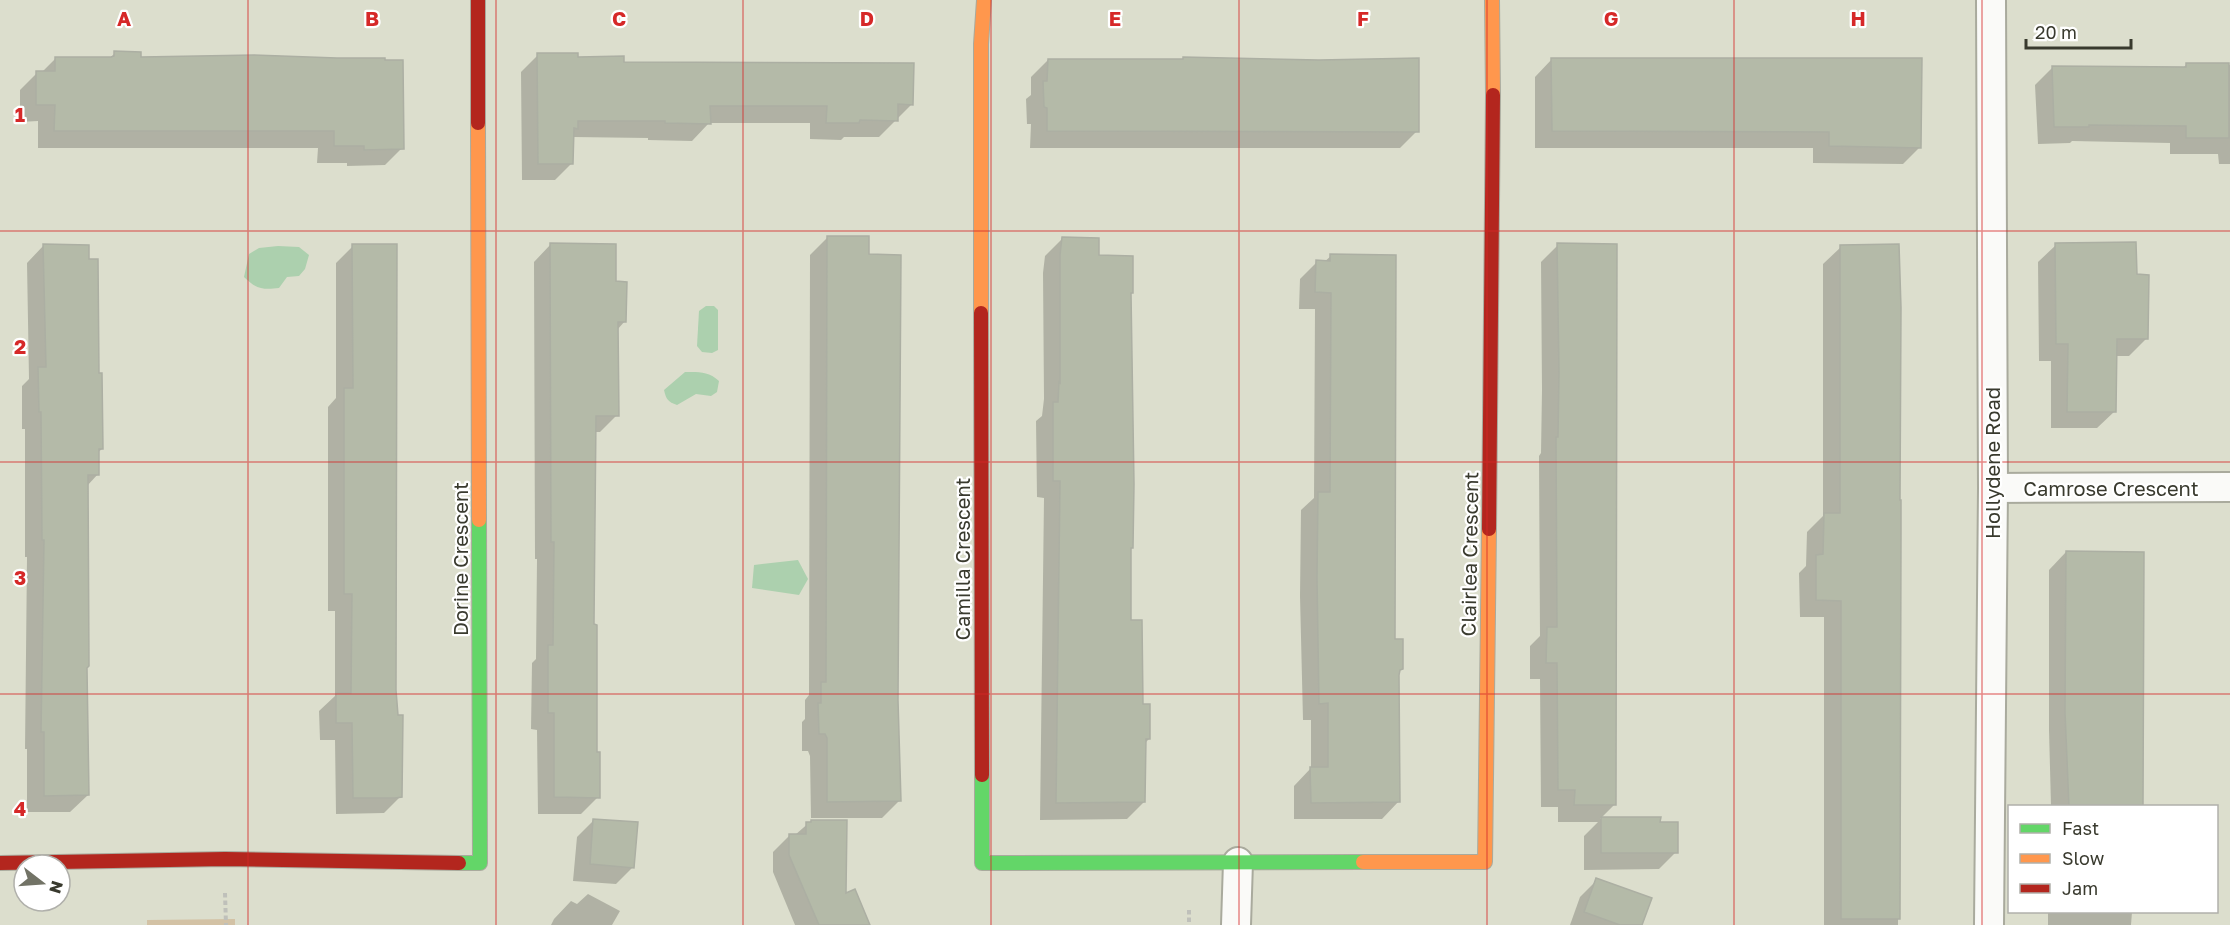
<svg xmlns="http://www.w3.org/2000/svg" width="2230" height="925" viewBox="0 0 2230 925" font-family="'Golos Text',sans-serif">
<rect width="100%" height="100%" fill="#dcdecd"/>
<path fill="#d3c2a5" d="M 235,919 L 235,925 L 147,925 L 147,920 Z"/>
<g fill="#acd0ae">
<path d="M 278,246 L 299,247 L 309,255 L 305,269 L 299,276 L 287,277 L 279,288 C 263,290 256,289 244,277 L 249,254 L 259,248 Z"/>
<path d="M 706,306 L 714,306 L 718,310 L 718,350 L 712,353 L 702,352 L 697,346 L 699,311 Z"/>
<path d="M 685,372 C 699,372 708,371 719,381 L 717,392 L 711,396 L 696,394 L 677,405 C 668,402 666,399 664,390 Z"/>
<path d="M 798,560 L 808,579 L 799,595 L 752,588 L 754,565 Z"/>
</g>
<g fill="#0003">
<path d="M 115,53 L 140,58 L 402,148 L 385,165 L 347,166 L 347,163 L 317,163 L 318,148 L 38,148 L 38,121 L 20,122 L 20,90 L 37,73 L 41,73 L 55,59 L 109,59 Z"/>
<path d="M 538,55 L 623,64 L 912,104 L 879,137 L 844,137 L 841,140 L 810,139 L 810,123 L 709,123 L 692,141 L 648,140 L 648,138 L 573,137 L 572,163 L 555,180 L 522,180 L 521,72 Z"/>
<path d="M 1552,59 L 1920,147 L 1903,164 L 1813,163 L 1813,148 L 1535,148 L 1535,77 Z"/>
<path d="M 1048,60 L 1417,131 L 1400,148 L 1030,148 L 1031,124 L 1027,124 L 1026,99 L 1031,95 L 1031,77 Z"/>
<path d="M 2187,64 L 2230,65 L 2230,164 L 2219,164 L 2218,154 L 2170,154 L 2170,143 L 2072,141 L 2070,143 L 2038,144 L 2035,85 L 2052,68 L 2183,68 Z"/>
<path d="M 827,238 L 896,700 L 899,801 L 882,818 L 811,818 L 810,756 L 808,751 L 802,751 L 802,722 L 805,719 L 805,700 L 809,695 L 810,255 Z"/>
<path d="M 1062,239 L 1097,257 L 1132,293 L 1129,295 L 1129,621 L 1149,739 L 1145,743 L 1144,802 L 1127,819 L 1040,820 L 1044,498 L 1037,497 L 1036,421 L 1042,416 L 1044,399 L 1043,273 L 1045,256 Z"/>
<path d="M 551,244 L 614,283 L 625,321 L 617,330 L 617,415 L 600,432 L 595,432 L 592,626 L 598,797 L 581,814 L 538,814 L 537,730 L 531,729 L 532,663 L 536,659 L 537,559 L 535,559 L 534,262 Z"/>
<path d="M 44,245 L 98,374 L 102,449 L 97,453 L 98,474 L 87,486 L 85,668 L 88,795 L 70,812 L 27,812 L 27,749 L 25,749 L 27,557 L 25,557 L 25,429 L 22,429 L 22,386 L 29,379 L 27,263 Z"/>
<path d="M 1558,245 L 1614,805 L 1600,819 L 1659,818 L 1659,824 L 1676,852 L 1659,869 L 1584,870 L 1584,836 L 1598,822 L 1558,822 L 1558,807 L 1541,807 L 1540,679 L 1530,679 L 1530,646 L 1540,636 L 1539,456 L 1541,453 L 1542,390 L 1541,262 Z"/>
<path d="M 2056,245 L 2135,276 L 2146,339 L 2129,356 L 2115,356 L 2115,411 L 2097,428 L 2051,428 L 2051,361 L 2039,361 L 2038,262 Z"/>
<path d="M 353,246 L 395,690 L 401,796 L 384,813 L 336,814 L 335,740 L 320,740 L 319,711 L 335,696 L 335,611 L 328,611 L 328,407 L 336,398 L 336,263 Z"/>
<path d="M 1841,247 L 1900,501 L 1898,925 L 1824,925 L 1824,617 L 1800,617 L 1799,573 L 1806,566 L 1807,532 L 1823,516 L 1823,264 Z"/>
<path d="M 1331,256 L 1393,640 L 1402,669 L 1398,672 L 1399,801 L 1382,819 L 1294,819 L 1294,786 L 1311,768 L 1311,720 L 1303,720 L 1300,596 L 1301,510 L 1314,498 L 1315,309 L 1299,309 L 1300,279 L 1317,262 L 1324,262 Z"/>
<path d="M 2066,552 L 2142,806 L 2051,806 L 2049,730 L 2049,570 Z"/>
<path d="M 594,820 L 633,867 L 616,884 L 573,881 L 577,837 Z"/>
<path d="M 811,821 L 843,908 L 865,925 L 795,925 L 773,872 L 773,852 L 790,835 L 795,835 Z"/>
<path d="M 1597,880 L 1641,925 L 1570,925 L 1580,897 Z"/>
<path d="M 588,894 L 620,911 L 612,925 L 551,925 L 554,919 L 571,901 L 577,904 Z"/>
<path d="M 2048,912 L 2132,912 L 2131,925 L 2048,925 Z"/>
</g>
<g fill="#b4baa8" stroke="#acafa3" stroke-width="1.5">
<path d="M 114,51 L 141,52 L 141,57 L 254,55 L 337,58 L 385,58 L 385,60 L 403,60 L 404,149 L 364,150 L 364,146 L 334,146 L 334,131 L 54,131 L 55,105 L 36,105 L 36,71 L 55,71 L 55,57 L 111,57 L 114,56 Z"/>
<path d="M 537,53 L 578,53 L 578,57 L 624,56 L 624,62 L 914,63 L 913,105 L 898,104 L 898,121 L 860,120 L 859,123 L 826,123 L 827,106 L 710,106 L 711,124 L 665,123 L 665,121 L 578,121 L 578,129 L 574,128 L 573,164 L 538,164 Z"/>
<path d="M 1183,57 L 1319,60 L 1419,58 L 1419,132 L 1047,131 L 1047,108 L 1044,107 L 1043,81 L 1047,81 L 1048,59 L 1183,59 Z"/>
<path d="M 1551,58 L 1922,58 L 1921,148 L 1829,146 L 1829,132 L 1552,131 Z"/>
<path d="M 2186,63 L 2229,63 L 2229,138 L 2186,138 L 2186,126 L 2089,125 L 2089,127 L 2054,127 L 2052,66 L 2186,67 Z"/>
<path d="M 827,236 L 869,236 L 869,254 L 901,255 L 898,700 L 901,801 L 827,802 L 827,738 L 825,734 L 819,734 L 818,703 L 821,703 L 821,682 L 826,682 Z"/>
<path d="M 1062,237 L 1099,238 L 1099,255 L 1133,256 L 1133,293 L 1131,293 L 1134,484 L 1133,548 L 1131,548 L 1131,620 L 1142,620 L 1143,704 L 1150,704 L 1150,739 L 1146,739 L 1145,802 L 1056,803 L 1060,481 L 1053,481 L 1053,402 L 1058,402 L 1059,382 L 1060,383 L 1060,255 Z"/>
<path d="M 2136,242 L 2137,274 L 2149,275 L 2148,339 L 2117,339 L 2116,412 L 2067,412 L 2068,344 L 2056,344 L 2055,243 Z"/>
<path d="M 550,243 L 616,244 L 616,281 L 627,282 L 626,322 L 618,322 L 619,416 L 596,416 L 594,624 L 597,625 L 597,752 L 600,752 L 600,798 L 554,797 L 554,713 L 548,713 L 548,645 L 553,645 L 554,542 L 551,542 Z"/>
<path d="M 1557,243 L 1617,244 L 1616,805 L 1574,805 L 1575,790 L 1558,790 L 1557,663 L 1546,663 L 1547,627 L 1557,627 L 1556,437 L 1558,437 L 1559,372 Z"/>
<path d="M 43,244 L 89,245 L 89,259 L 98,259 L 99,373 L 102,373 L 103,449 L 99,449 L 99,475 L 88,475 L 89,666 L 87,668 L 89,795 L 44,796 L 44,732 L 41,732 L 44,540 L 42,540 L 41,412 L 39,412 L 38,367 L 46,367 Z"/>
<path d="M 352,244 L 397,244 L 396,690 L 398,715 L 403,715 L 402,797 L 395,798 L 353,798 L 352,723 L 336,723 L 336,693 L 351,693 L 352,594 L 344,594 L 344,388 L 353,388 Z"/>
<path d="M 1899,244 L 1901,308 L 1900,500 L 1901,500 L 1901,535 L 1900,919 L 1841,919 L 1841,601 L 1816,600 L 1816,555 L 1823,554 L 1824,513 L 1840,513 L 1840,245 Z"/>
<path d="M 1330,254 L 1396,255 L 1395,639 L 1403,639 L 1403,669 L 1400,670 L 1399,675 L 1400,802 L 1311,803 L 1310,767 L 1328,767 L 1328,703 L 1319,704 L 1317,578 L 1318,492 L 1330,492 L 1331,293 L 1315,292 L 1316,260 L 1330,261 Z"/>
<path d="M 2066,551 L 2144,552 L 2143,807 L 2069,807 L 2065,712 Z"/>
<path d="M 1601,817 L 1661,817 L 1660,822 L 1678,822 L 1678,853 L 1601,853 Z"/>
<path d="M 593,819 L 638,822 L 634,868 L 590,864 Z"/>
<path d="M 811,820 L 847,820 L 846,893 L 855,889 L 870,925 L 819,925 L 789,855 L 789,834 L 806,834 L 806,822 L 811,822 Z"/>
<path d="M 1596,878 L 1652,898 L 1642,925 L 1620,925 L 1584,912 Z"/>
</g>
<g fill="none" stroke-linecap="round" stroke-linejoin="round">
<defs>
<g id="street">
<path d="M 1993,488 L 2230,487"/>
<path d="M 1236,925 L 1238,862"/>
<path d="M 1989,925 L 1993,488 L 1991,0"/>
</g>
<g id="fast">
<path d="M 982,775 L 982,863 L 1363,862"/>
<path d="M 459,863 L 480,863 L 479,520"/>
</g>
<g id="slow">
<path d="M 1492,0 L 1493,95"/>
<path d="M 478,123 L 479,520"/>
<path d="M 981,313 L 981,44 L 984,0"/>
<path d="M 1363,862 L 1485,862 L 1489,529"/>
</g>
<g id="jam">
<path d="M 478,0 L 478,123"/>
<path d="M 981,313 L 982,775"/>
<path d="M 1489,529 L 1493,95"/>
<path d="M 0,863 L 225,859 L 459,863"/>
</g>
</defs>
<use href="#street" stroke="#a9aa9d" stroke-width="32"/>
<use href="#fast" stroke="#a9aa9d" stroke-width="16"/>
<use href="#slow" stroke="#a9aa9d" stroke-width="16"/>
<use href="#jam" stroke="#a9aa9d" stroke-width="16"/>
<g stroke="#bfc0ba" stroke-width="4" stroke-dasharray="4.5 3" stroke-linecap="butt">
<path d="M 225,893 L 226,925"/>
<path d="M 1189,910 L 1189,925"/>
</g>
<use href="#street" stroke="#fafaf8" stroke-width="28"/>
<use href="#fast" stroke="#63d668" stroke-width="14"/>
<use href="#slow" stroke="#ff974d" stroke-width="14"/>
<use href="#jam" stroke="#b3261e" stroke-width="14"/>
</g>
<path fill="none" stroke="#d62828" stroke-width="1.5" stroke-opacity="0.55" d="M 248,0 L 248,925M 496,0 L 496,925M 743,0 L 743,925M 991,0 L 991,925M 1239,0 L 1239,925M 1487,0 L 1487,925M 1734,0 L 1734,925M 1982,0 L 1982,925M 0,231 L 2230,231M 0,462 L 2230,462M 0,694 L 2230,694"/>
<g text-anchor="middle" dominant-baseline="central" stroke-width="4.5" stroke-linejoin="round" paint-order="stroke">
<g font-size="20" fill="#393a2e" stroke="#fff">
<text transform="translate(1992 463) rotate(-90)">Hollydene Road</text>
<text x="2111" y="488">Camrose Crescent</text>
<text transform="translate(1469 554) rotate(-89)">Clairlea Crescent</text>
<text transform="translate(460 559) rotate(-90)">Dorine Crescent</text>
<text transform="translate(962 559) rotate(-90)">Camilla Crescent</text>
</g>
</g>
<g font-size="20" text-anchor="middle" font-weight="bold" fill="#d62828" stroke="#fff" stroke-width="4.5" stroke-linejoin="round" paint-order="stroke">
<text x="124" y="26">A</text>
<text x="372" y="26">B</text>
<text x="619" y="26">C</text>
<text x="867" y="26">D</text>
<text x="1115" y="26">E</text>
<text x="1363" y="26">F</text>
<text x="1611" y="26">G</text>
<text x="1858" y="26">H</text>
<text x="20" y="122">1</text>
<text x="20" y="354">2</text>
<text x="20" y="585">3</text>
<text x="20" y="816">4</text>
</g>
<rect x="2008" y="805" width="210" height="108" fill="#ffffff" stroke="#b0b0ab" stroke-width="1.5"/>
<rect x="2020" y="824" width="30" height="9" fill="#63d668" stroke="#b0b0ab" stroke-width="1.5"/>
<text x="2062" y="835" font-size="18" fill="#393a2e">Fast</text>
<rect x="2020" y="854" width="30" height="9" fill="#ff974d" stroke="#b0b0ab" stroke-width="1.5"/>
<text x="2062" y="865" font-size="18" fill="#393a2e">Slow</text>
<rect x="2020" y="884" width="30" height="9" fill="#b3261e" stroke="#b0b0ab" stroke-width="1.5"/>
<text x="2062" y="895" font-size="18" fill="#393a2e">Jam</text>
<g transform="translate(42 883) rotate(107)"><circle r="28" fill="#ffffff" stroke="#b0b0ab" stroke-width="1.5"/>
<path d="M0-4.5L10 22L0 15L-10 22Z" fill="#727366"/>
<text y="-9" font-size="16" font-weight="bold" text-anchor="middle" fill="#393a2e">N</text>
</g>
<path d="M2026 39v9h105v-9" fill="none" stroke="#393a2e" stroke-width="3"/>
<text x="2035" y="39" font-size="18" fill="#393a2e" stroke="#ffffff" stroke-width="4.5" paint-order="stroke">20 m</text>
</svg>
